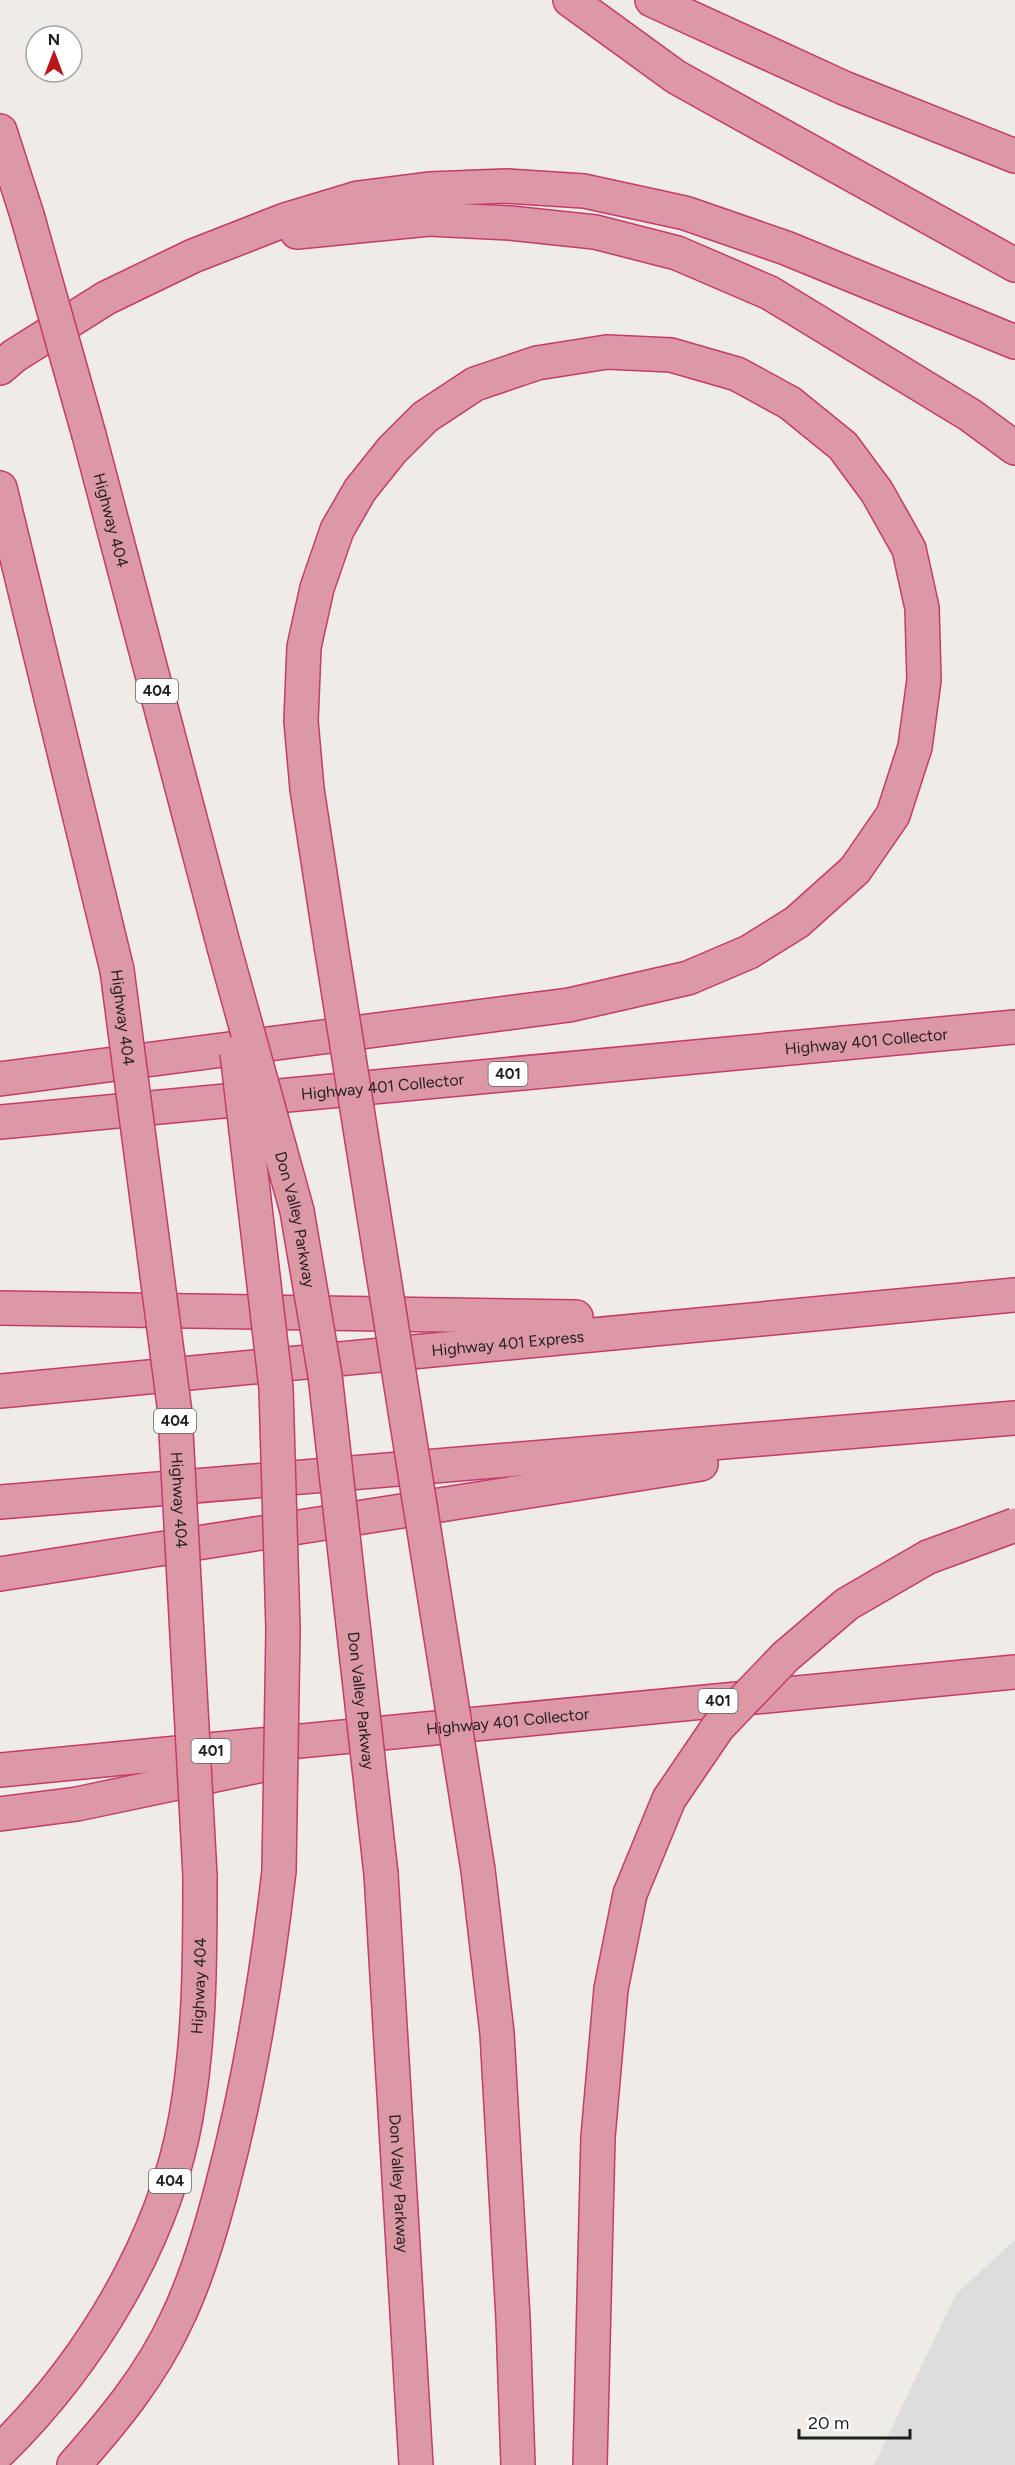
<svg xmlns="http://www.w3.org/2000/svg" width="1015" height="2465" viewBox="0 0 1015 2465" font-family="Figtree,sans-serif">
<rect width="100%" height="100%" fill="#efece7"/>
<path fill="#ddd" d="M 1015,2240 L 1015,2465 L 874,2465 L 956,2294 Z"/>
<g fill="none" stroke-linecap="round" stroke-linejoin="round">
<defs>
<g id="highway">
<path d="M 570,0 L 676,77 L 1015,265"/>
<path d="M 652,0 L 844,88 L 1015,156"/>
<path d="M 0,131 L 27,215"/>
<path d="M 297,232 L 429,219 L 510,223 L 595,232 L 677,253 L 770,293 L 970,415 L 1015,448"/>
<path d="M 0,368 L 14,356 L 106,298 L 193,256 L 285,220 L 358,198 L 429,189 L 506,186 L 584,191 L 685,213 L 786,248 L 1015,342"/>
<path id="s1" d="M 89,435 L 224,947"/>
<path d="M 0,488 L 117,970"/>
<path d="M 0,1079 L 569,1005 L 688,978 L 749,952 L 797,922 L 855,870 L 893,815 L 915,747 L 924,680 L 922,608 L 909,549 L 877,492 L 843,446 L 790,403 L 737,374 L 671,355 L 607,352 L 537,363 L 475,384 L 425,417 L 392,450 L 360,490 L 337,530 L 317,588 L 304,647 L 301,721 L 307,789 L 331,945"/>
<path id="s2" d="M 0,1122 L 1015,1027"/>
<path d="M 0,1308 L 576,1317"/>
<path id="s3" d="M 0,1391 L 1015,1295"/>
<path d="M 0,1502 L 1015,1418"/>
<path d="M 0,1574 L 701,1464"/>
<path id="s4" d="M 0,1770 L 1015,1672"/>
<path d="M 0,1814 L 77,1804 L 272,1763"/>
<path d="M 478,1870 L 497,2033 L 513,2319 L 518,2465"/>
<path id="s5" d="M 381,1874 L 416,2465"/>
<path id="s6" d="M 0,2451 C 89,2364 164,2241 186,2117 C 200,2037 200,1957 200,1876"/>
<path d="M 74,2465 C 113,2421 151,2375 176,2321 C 197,2278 211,2230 223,2183 C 250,2081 267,1976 279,1871"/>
<path d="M 590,2465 L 598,2137 L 611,1989 L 630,1894"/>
</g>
</defs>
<use href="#highway" stroke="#c73a6b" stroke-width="36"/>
<use href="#highway" stroke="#dd98a5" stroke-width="33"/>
<defs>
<g id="highway-bridge">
<path d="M 27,215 L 89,435"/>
<path d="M 331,945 L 478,1870"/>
<path id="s7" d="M 224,947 L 297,1211 L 325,1375 L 381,1874"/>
<path id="s8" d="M 117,970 L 175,1413 L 200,1876"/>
<path d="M 237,1053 L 276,1388 L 283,1629 L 279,1871"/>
<path d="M 630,1894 L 669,1799 L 718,1727 L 785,1657 L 847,1604 L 928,1557 L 1015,1525"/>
</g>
</defs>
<use href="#highway-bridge" stroke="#c73a6b" stroke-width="36" stroke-linecap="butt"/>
<use href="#highway-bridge" stroke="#dd98a5" stroke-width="33"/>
</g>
<g text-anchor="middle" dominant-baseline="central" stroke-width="6" stroke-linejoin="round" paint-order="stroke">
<g fill="#fff" stroke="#626262" stroke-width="1.5">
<rect x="136" y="679" width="42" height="24" rx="4.5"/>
<rect x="488.5" y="1062" width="39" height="24" rx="4.5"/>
<rect x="154" y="1409" width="42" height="24" rx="4.5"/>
<rect x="698.5" y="1689" width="39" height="24" rx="4.5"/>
<rect x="191.5" y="1739" width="39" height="24" rx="4.5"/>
<rect x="149" y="2169" width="42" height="24" rx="4.5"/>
</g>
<g font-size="15" font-weight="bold" fill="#1f1f1f">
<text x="157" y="691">404</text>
<text x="508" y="1074">401</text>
<text x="175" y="1421">404</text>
<text x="718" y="1701">401</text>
<text x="211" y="1751">401</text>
<text x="170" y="2181">404</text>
</g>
<g font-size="16" fill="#1f1f1f" stroke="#fff">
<text stroke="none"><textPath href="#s1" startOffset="88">Highway 404</textPath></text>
<text stroke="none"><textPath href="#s8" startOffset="48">Highway 404</textPath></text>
<text stroke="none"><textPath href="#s2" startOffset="870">Highway 401 Collector</textPath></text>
<text stroke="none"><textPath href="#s2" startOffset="384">Highway 401 Collector</textPath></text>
<text stroke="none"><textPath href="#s7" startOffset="282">Don Valley Parkway</textPath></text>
<text stroke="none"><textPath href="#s3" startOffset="510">Highway 401 Express</textPath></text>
<text stroke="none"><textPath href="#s8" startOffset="534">Highway 404</textPath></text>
<text stroke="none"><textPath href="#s7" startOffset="768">Don Valley Parkway</textPath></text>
<text stroke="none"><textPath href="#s4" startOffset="510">Highway 401 Collector</textPath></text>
<text stroke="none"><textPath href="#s6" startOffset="520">Highway 404</textPath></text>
<text stroke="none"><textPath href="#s5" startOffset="310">Don Valley Parkway</textPath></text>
</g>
</g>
<g transform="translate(54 54)"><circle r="28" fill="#ffffff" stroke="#a5a5a5" stroke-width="1.5"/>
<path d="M0-4.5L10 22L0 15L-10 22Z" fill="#b81718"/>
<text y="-9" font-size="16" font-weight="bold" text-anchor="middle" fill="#1f1f1f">N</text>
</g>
<path d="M799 2429v9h111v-9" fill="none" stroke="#1f1f1f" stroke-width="3"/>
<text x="808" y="2429" font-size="18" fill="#1f1f1f" stroke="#ffffff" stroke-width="4.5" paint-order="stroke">20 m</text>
</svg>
